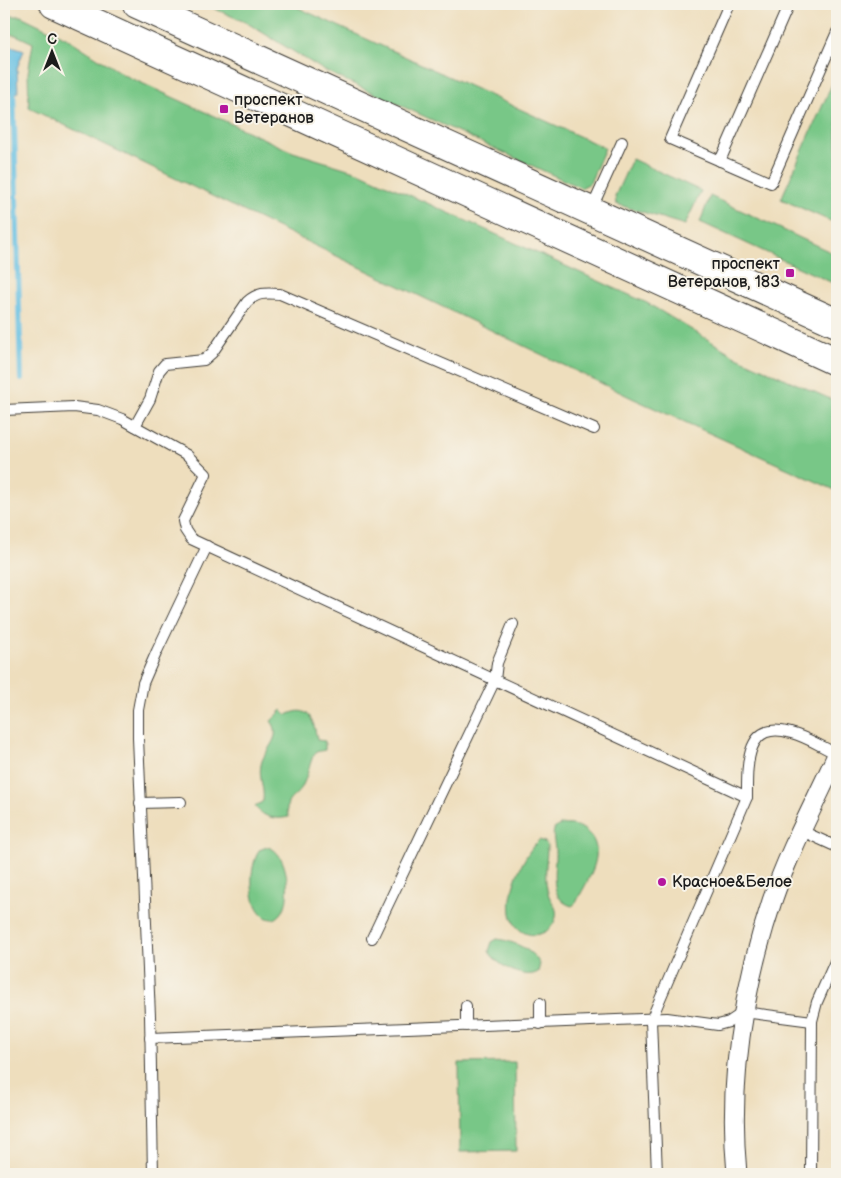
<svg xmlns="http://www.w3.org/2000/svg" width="841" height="1178" viewBox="0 0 841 1178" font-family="'Balsamiq Sans',sans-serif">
<rect width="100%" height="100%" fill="#f7f3e8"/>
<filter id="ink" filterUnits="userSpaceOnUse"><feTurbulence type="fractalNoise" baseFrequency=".02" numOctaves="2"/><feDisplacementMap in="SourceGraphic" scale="10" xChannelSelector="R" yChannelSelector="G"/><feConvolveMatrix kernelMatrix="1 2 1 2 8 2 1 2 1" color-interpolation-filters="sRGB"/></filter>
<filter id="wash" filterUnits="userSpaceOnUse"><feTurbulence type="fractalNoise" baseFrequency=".0096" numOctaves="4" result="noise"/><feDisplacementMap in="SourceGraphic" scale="20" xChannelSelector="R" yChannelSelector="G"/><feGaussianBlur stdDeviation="1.12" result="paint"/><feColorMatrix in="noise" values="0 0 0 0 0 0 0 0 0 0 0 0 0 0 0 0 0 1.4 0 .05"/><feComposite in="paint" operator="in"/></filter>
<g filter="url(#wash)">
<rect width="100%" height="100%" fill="#eedebd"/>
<g fill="#78c787" stroke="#4a7252">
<path d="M 204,4 L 290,4 L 605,148 L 590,183 L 581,188 L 325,71 L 247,23 Z"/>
<path d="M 11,16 L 21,16 L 70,40 L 124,75 L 293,152 L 361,173 L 647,303 L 737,357 L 837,402 L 837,491 L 634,399 L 29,108 L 28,73 L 33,43 L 16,35 L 4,34 L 4,20 Z"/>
<path d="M 837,73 L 837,224 L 781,199 Z"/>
<path d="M 632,159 L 701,191 L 685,225 L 616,204 L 615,196 Z"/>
<path d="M 710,196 L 837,255 L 837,285 L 700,222 Z"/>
<path d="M 282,710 L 287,715 C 310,703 314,722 317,740 L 325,741 L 325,750 L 316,752 L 313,756 C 309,766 307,778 302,787 C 295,799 282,799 289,817 C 275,820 265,818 255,807 L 263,801 C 265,787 257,775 262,761 C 267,747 283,736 271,721 Z"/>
<path d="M 560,825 C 569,824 579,825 586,831 C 610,851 586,882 576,903 L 572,906 C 547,899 556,869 555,850 C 555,844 552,836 554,830 C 555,827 557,827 560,825 Z"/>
<path d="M 539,840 L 545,842 L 547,846 C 547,862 543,880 549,896 C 552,903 558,908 556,917 C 552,935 529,941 517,927 C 499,907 522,855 539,840 Z"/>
<path d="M 267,847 C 288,850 292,896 283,911 C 272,929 257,913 254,899 C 250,882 251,866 259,850 Z"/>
<path d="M 497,939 C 513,941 532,949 540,964 L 538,972 C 524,981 495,964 489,951 L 492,942 Z"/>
<path d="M 515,1062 L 516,1151 L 460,1152 L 459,1063 Z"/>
</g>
<path fill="#65c0e3" stroke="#406e80" d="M 5,47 L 15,47 L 24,50 L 17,68 L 18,92 L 14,95 L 10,94 L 8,73 L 4,68 Z"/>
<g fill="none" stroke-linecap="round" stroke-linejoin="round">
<path stroke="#65c0e3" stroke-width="6" d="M 13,88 L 21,379"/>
</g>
</g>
<g filter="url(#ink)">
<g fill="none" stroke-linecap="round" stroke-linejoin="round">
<defs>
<g id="service">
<path d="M 729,4 L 670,139 L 771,183 L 837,32"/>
<path d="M 720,161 L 789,4"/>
<path d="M 591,210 L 622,142"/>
<path d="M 4,410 L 74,407 L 98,410 L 122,419 L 187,455 L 206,474 L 183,521 L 185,530 L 191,539 L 747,797"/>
<path d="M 135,426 L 150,399 L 159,371 L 165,364 L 204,360 L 212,353 L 247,302 C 258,292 266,293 280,294 L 594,429"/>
<path d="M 140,803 L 181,802"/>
<path d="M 802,831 L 837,847"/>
<path d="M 372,938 L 495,680 L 497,663 L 513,624"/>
<path d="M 540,1003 L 540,1024"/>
<path d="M 466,1006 L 466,1026"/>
<path d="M 150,1038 L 667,1018 L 718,1025 L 729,1022 L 744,1012 L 812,1021"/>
<path d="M 153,1174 L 150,1016 L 138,738 L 138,710 L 143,683 L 157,651 L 207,546"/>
<path d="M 657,1174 L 651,1020 L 747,797 C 747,767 745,719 791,733 C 807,737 822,747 837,754"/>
<path d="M 811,1174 L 812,1021 L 817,1002 L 837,957"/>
</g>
<path id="minor" d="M 737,1174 C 728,1082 743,989 772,901 C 789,851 815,803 837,755"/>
<g id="secondary">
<path d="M 54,4 L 837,362"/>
<path d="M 137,4 L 837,323"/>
</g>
</defs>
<use href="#service" stroke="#3c3934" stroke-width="12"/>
<use href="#minor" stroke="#3c3934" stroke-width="21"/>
<use href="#secondary" stroke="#3c3934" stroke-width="30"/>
<use href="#service" stroke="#fff" stroke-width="10"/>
<use href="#minor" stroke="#fff" stroke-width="19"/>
<use href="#secondary" stroke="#fff" stroke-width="28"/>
</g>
</g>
<g fill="#b5179e" stroke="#f7f3e8" stroke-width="2">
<rect x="219" y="104" width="10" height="10" rx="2.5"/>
<rect x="785" y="268" width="10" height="10" rx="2.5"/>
<circle cx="662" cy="882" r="5"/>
</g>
<g text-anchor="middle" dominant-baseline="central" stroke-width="4" stroke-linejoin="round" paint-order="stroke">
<g font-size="16" fill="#1c1c1c" stroke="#f7f3e8" text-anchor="start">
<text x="234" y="100">проспект<tspan x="234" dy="18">Ветеранов</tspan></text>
<text x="780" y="264" text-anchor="end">проспект<tspan x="780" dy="18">Ветеранов, 183</tspan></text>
<text x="672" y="882">Красное&amp;Белое</text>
</g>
</g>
<rect width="841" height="1178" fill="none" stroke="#f7f3e8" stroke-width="20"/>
<g transform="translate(52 52)" stroke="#f7f3e8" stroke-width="4" paint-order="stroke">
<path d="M0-4L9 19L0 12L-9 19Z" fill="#1c1c1c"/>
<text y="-8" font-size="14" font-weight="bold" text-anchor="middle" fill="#1c1c1c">С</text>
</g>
</svg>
